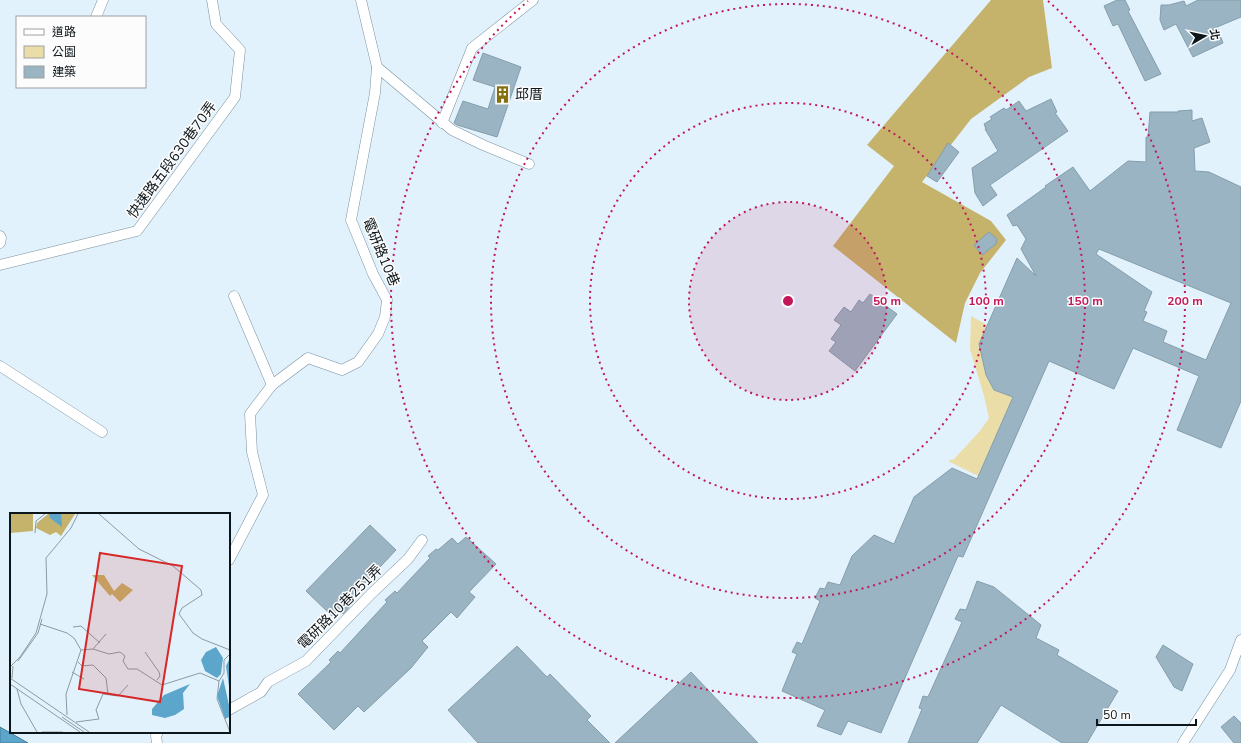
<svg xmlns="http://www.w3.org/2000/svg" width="1241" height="743" viewBox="0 0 1241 743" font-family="'Nunito Sans','Noto Sans TC',sans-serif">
<rect width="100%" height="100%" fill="#e2f2fc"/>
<path fill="#ebdda8" d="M 971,316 L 987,325 L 979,344 L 986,375 L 994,390 L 1013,397 L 978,476 L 948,461 L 954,459 L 980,431 L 989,418 L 984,396 L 970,349 Z"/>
<path fill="#c5b36c" d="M 991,0 L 1043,0 L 1052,68 L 1029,77 L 971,119 L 922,182 L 991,221 L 1006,240 L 980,273 L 965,303 L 956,343 L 833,246 L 894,166 L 867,145 Z"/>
<path fill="#5ca6cc" stroke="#447a97" d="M 0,727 L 28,743 L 0,743 Z"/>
<g fill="#9ab4c3" stroke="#849eac" fill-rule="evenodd">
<path d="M 1117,0 L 1125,0 L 1130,10 L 1128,11 L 1161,74 L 1145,81 L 1118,24 L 1113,26 L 1104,6 Z"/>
<path d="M 1198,0 L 1241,0 L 1241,17 L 1217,27 L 1223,43 L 1193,57 L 1176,24 L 1164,30 L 1160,20 L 1161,5 L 1169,5 L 1184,1 L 1186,6 Z"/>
<path d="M 483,53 L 521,67 L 497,137 L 457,125 L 454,123 L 463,101 L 488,109 L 495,87 L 473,80 Z"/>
<path d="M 1051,99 L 1057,112 L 1055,113 L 1068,131 L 990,185 L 997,195 L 983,206 L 975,193 L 972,168 L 998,151 L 985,129 L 986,129 L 984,124 L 992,119 L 990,117 L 1004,108 L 1006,110 L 1019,101 L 1026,111 Z"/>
<path d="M 1192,110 L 1192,121 L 1202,118 L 1210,142 L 1194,148 L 1195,171 L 1209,172 L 1241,187 L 1241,401 L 1221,448 L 1177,430 L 1199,376 L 1133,348 L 1114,389 L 1049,361 L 963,557 L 958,556 L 881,733 L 848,721 L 841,735 L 817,726 L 825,710 L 782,691 L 797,654 L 792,652 L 797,642 L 802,644 L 820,601 L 815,598 L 820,588 L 825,589 L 828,582 L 840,585 L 852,556 L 874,535 L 894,544 L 914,497 L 952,468 L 977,479 L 1013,397 L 994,390 L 986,375 L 979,344 L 1017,258 L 1036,276 L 1021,249 L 1026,239 L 1017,225 L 1013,226 L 1007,215 L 1046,187 L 1045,186 L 1073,167 L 1090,191 L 1128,161 L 1146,162 L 1146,137 L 1148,137 L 1150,112 L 1178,112 L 1178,111 ZM 1099,249 L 1231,303 L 1206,360 L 1163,342 L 1167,331 L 1143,321 L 1147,312 L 1144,311 L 1152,292 L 1096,254 Z"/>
<path d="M 948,143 L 959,152 L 937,182 L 927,176 Z"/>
<path d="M 989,232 L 997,239 L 996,244 L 982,255 L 974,245 Z"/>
<path d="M 870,294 L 897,314 L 855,371 L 829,351 L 836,342 L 831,339 L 841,325 L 834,320 L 844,307 L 851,312 L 859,300 L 863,303 Z"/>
<path d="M 370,525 L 396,550 L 348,601 L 351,605 L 343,614 L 338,610 L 332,616 L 306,591 Z"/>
<path d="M 466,537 L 496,564 L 469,592 L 475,597 L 457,618 L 451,612 L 422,641 L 428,647 L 411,668 L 364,712 L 358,706 L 334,730 L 298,694 L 331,662 L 329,660 L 338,651 L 340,653 L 387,602 L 385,600 L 395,591 L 397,593 L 430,558 L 428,556 L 436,549 L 438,550 L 452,538 L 458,544 Z"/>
<path d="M 977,581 L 994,587 L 1041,625 L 1036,638 L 1059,650 L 1057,655 L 1118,691 L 1087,743 L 1062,743 L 1001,705 L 977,743 L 908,743 L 922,709 L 919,708 L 923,696 L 928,697 L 962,622 L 955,619 L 960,609 L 966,610 Z"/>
<path d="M 1163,645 L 1193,664 L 1182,691 L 1174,687 L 1156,657 Z"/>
<path d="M 517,646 L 547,677 L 550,674 L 591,716 L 587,720 L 610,743 L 478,743 L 448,710 Z"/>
<path d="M 691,672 L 758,743 L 615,743 Z"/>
<path d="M 1234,716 L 1241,723 L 1241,743 L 1234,743 L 1221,727 Z"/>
</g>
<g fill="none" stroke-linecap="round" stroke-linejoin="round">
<defs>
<g id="minor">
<path d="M 96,17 L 103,0"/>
<path d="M 377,67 L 452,130 L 483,145 L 529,164"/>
<path d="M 442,123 L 472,48 L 533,0"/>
<path d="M 0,236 L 1,238 L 0,243"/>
<path d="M 0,265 L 137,231 L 235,97 L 240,50 L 216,24 L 212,0"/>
<path d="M 234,296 L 272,385"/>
<path d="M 0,366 L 102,432"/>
<path d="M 229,560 L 263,495 L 252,452 L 250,414 L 272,385 L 308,358 L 342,370 L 358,362 L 378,334 L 385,317 L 387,300 L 373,274 L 351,220 L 375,93 L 377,67 L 361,0"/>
<path d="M 229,710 L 261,692 L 268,682 L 306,661 L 371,594 L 408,559 L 422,540"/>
<path d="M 157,743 L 156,736 L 158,732"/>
<path d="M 1183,743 L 1230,670 L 1241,640"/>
</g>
</defs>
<use href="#minor" stroke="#77909f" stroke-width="11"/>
<use href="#minor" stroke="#fff" stroke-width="10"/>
</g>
<circle cx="788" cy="301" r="99" fill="#c2185b" fill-opacity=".12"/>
<g fill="none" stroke="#c2185b" stroke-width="2" stroke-dasharray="2 4">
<circle cx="788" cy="301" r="99"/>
<circle cx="788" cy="301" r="198"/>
<circle cx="788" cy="301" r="297"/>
<path d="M1048 1A397 397 0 1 1 528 1"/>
</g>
<defs>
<symbol id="building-bare" viewBox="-9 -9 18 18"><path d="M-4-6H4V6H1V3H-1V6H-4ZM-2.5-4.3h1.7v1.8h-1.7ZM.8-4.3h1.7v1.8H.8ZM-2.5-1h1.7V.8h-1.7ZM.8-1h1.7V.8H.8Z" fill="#857010" stroke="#fcfcfc" stroke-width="2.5" paint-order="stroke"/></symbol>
</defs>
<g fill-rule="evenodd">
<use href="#building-bare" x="490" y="82" width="25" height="25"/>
</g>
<g text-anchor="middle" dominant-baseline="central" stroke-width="3" stroke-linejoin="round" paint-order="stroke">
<g font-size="14" fill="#0b151a" stroke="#fcfcfc" text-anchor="start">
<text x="515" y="94">邱厝</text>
</g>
<g font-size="14" fill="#0b151a" stroke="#fcfcfc">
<text transform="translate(172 160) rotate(-54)">快速路五段630巷70弄</text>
<text transform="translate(381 252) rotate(67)">電研路10巷</text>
<text transform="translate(340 607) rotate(-45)">電研路10巷251弄</text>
</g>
</g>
<g transform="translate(10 513)">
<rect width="220" height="220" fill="#e2f2fc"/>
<path d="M 0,1 L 23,1 L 23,18 L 0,20 ZM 38,1 L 65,1 L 51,23 L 46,19 L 40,22 L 26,15 L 27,10 ZM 82,62 L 94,62 L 104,78 L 112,70 L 123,77 L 110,89 L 102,81 L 100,83 Z" fill="#c5b36c"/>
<path d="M 39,1 L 51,1 L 52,14 L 40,5 ZM 206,134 L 213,145 L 211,161 L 207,165 L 195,158 L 191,147 L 196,139 ZM 220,145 L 220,180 L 216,153 ZM 213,165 L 219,192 L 219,204 L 215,206 L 207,183 ZM 180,171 L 173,180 L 174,196 L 165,202 L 155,205 L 142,202 L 142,196 L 154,182 Z" fill="#5ca6cc"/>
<path fill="none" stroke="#8c9aa2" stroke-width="1" d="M 89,1 L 129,36 L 163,53 L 191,77 L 192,82 L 172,95 L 169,101 L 183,120 L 192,126 L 220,137M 25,20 L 26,8 L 35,1M 30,111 L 57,120 L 64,125 L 71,137M 63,114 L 71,113 L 90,130M 83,136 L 96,121M 71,137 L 83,136 L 99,141 L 110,139 L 115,143 L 113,148 L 118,156 L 127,156 L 152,172 L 190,160 L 209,168M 135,139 L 149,159 L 150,163 L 147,167M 8,148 L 28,120 L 32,106M 68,149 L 72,153 L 83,152 L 96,165 L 98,181M 0,154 L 10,144 L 26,120 L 37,81 L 36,45 L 61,15 L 68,1M 62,159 L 74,166M 0,165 L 79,219M 2,165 L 3,153M 0,171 L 70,219M 7,176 L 11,191 L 27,219M 57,202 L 56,181 L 71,137M 52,204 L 74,219M 66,209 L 89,206 L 86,197 L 93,181 L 108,183 L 118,172M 32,219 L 53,219M 220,219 L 207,186 L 209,168 L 214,160 L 214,147 L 220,141"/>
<path fill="#d62828" fill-opacity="0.15" stroke="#d62828" stroke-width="2" d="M 90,40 L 172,53 L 150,189 L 69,176 Z"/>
<rect width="220" height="220" fill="none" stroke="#0b151a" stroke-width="2"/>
</g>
<circle cx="788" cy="301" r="6" fill="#c2185b" stroke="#fcfcfc" stroke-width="2"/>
<g font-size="12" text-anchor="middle" font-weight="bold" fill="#c2185b" stroke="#fcfcfc" stroke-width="3" stroke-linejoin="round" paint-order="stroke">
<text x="887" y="305">50 m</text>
<text x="986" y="305">100 m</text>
<text x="1085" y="305">150 m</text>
<text x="1185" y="305">200 m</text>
</g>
<rect x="16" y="16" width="130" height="72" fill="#fcfcfc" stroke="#9ca0a2"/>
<rect x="24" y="29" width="20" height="6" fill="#ffffff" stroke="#9ca0a2"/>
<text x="52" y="36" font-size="12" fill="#0b151a">道路</text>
<rect x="24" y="46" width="20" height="12" fill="#ebdda8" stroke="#9ca0a2"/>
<text x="52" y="56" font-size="12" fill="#0b151a">公園</text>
<rect x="24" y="66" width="20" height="12" fill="#9ab4c3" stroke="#9ca0a2"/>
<text x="52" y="76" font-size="12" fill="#0b151a">建築</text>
<g transform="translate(1205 36) rotate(81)" stroke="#fcfcfc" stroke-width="3" paint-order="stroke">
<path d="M0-3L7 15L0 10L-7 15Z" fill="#0b151a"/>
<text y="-6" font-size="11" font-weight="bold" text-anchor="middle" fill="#0b151a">北</text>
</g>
<path d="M1097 719v6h99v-6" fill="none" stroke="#0b151a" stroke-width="2"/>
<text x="1103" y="719" font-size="12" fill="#0b151a" stroke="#fcfcfc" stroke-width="3" paint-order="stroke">50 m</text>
</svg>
